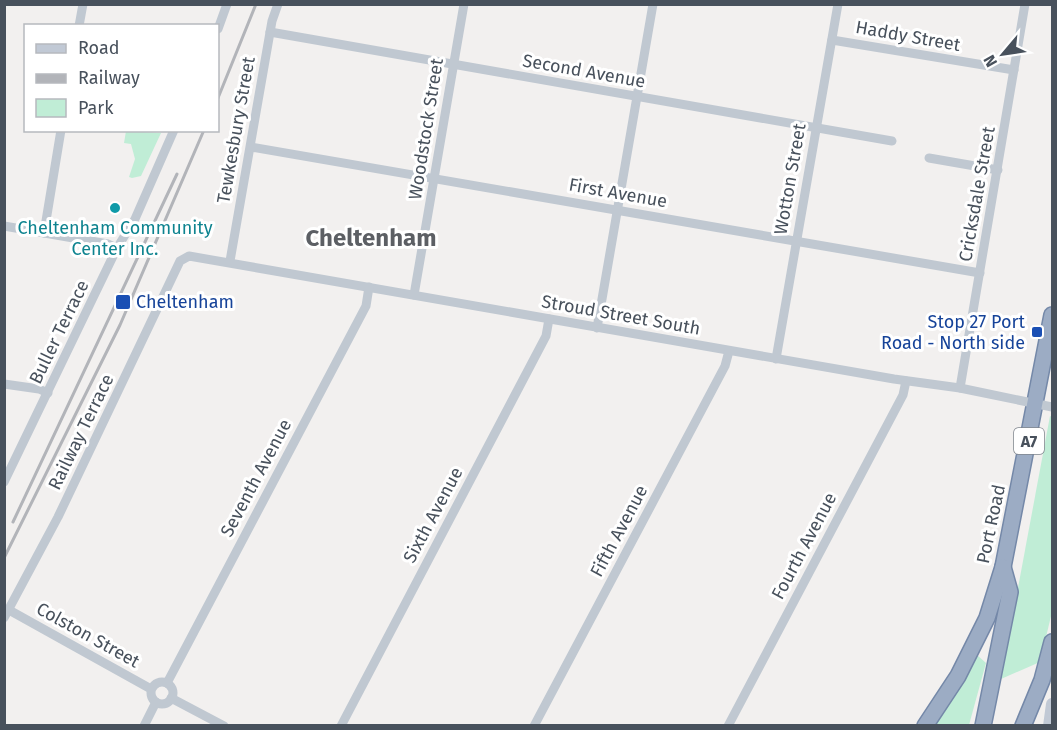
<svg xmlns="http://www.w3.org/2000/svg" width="1057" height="730" viewBox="0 0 1057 730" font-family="'Fira Sans',sans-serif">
<rect width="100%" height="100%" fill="#f2f0ef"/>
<g fill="#c0edd6">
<path d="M 126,131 L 161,133 L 141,176 L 132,178 L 129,177 L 135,159 L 131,144 L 124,143 Z"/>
<path d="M 1050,416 L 1052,417 L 1052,612 L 1040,662 L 1001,679 Z"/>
<path d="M 977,655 L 986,663 L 969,725 L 932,726 Z"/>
</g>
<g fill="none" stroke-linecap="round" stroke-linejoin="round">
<defs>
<g id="trunk">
<path d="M 925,726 L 958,676 L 987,618 L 1003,567 L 1052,315"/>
<path d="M 983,726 L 1010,592 L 1003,567"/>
<path d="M 1023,726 L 1042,680 L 1052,642"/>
</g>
</defs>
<use href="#trunk" stroke="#7488a8" stroke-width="18"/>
<g stroke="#c0c8d1" stroke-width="9">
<path d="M 79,26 L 83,4"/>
<path d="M 218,29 L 227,4"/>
<path d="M 270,32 L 892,141"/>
<path d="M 832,40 L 1014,70"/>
<path d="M 251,147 L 980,273"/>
<path d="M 929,158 L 998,170"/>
<path d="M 4,226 L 108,244 L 117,248"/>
<path d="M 44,233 L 61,130"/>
<path d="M 230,261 L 272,21 L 278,4"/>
<path d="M 414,295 L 464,4"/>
<path d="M 597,328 L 653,4"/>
<path d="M 776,359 L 838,4"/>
<path d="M 4,384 L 39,389 L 48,393"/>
<path d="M 960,388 L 1025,4"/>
<path d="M 4,482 L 117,248 L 135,219 L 174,130"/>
<path d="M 9,610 L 151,689"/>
<path d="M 4,618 L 58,517 L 180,261 L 189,256 L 894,379 L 960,388 L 1052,407"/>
<circle cx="162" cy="693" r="11"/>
<path d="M 167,683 L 366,306 L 369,287"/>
<path d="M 171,698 L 224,726"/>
<path d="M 144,726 L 156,702"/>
<path d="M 341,726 L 546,336 L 549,319"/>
<path d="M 534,726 L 725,366 L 729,351"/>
<path d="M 728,726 L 903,395 L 906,381"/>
</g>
<path stroke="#c1c9d5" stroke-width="12" d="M 1049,726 L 1052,704"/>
<use href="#trunk" stroke="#9cacc4" stroke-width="15"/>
<g stroke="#b2b4b9" stroke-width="3">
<path d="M 218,98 L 256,4"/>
<path d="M 13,522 L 177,174"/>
<path d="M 4,558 L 120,325 L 204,130"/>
</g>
</g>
<circle fill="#0f9aa8" stroke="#fff" stroke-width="2" cx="115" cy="208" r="6"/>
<g fill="#1a4fb4" stroke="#fff" stroke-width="2">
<rect x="115" y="294" width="16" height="16" rx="3"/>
<rect x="1031" y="326" width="12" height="12" rx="3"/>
</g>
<g text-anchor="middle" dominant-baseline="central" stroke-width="6" stroke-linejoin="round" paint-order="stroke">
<rect fill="#fff" stroke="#7f858d" stroke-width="1.5" x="1014" y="428" width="30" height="26" rx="4.5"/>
<g font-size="16" font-weight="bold" fill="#48515c">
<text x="1029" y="441">A7</text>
</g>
<g font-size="18" fill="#48515c" stroke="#fff">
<text transform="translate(908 36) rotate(10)">Haddy Street</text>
<text transform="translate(584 71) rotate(10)">Second Avenue</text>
<text transform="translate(426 129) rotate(-81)">Woodstock Street</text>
<text transform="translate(236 130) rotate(-80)">Tewkesbury Street</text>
<text transform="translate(790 179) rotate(-80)">Wotton Street</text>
<text transform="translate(618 193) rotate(10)">First Avenue</text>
<text transform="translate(977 194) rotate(-80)">Cricksdale Street</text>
<text transform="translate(621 315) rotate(10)">Stroud Street South</text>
<text transform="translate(59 332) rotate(-64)">Buller Terrace</text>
<text transform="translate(81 432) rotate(-64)">Railway Terrace</text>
<text transform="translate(256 478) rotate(-62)">Seventh Avenue</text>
<text transform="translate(433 515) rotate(-62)">Sixth Avenue</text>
<text transform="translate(991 524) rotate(-78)">Port Road</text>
<text transform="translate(619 531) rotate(-62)">Fifth Avenue</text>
<text transform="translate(804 546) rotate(-62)">Fourth Avenue</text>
<text transform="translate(88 635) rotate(29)">Colston Street</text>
</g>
<g font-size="18" fill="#0d838f" stroke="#fff">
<text x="115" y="228">Cheltenham Community<tspan x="115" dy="21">Center Inc.</tspan></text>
</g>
<g font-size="18" fill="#164399" stroke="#fff" text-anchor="start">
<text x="136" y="302">Cheltenham</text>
<text x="1025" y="322" text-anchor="end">Stop 27 Port<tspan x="1025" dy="21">Road - North side</tspan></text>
</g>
<g font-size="24" font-weight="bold" fill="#5c5f64" stroke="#fff">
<text x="371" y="238">Cheltenham</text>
</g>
</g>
<rect width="1057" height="730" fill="none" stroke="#48515c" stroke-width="12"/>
<rect x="24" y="24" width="195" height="108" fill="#ffffff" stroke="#b6b9be" stroke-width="1.5"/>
<rect x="36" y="44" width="30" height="9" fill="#c1c9d5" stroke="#b6b9be" stroke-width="1.5"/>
<text x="78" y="54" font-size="18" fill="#48515c">Road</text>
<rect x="36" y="74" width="30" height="9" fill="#b2b4b9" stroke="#b6b9be" stroke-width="1.5"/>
<text x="78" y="84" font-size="18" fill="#48515c">Railway</text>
<rect x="36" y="99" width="30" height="18" fill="#c0edd6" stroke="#b6b9be" stroke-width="1.5"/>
<text x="78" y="114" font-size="18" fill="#48515c">Park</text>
<g transform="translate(1003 54) rotate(241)" stroke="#ffffff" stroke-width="4.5" paint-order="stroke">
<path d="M0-4.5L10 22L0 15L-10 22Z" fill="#48515c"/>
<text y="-9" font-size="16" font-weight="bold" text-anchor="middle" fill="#48515c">N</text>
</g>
</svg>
